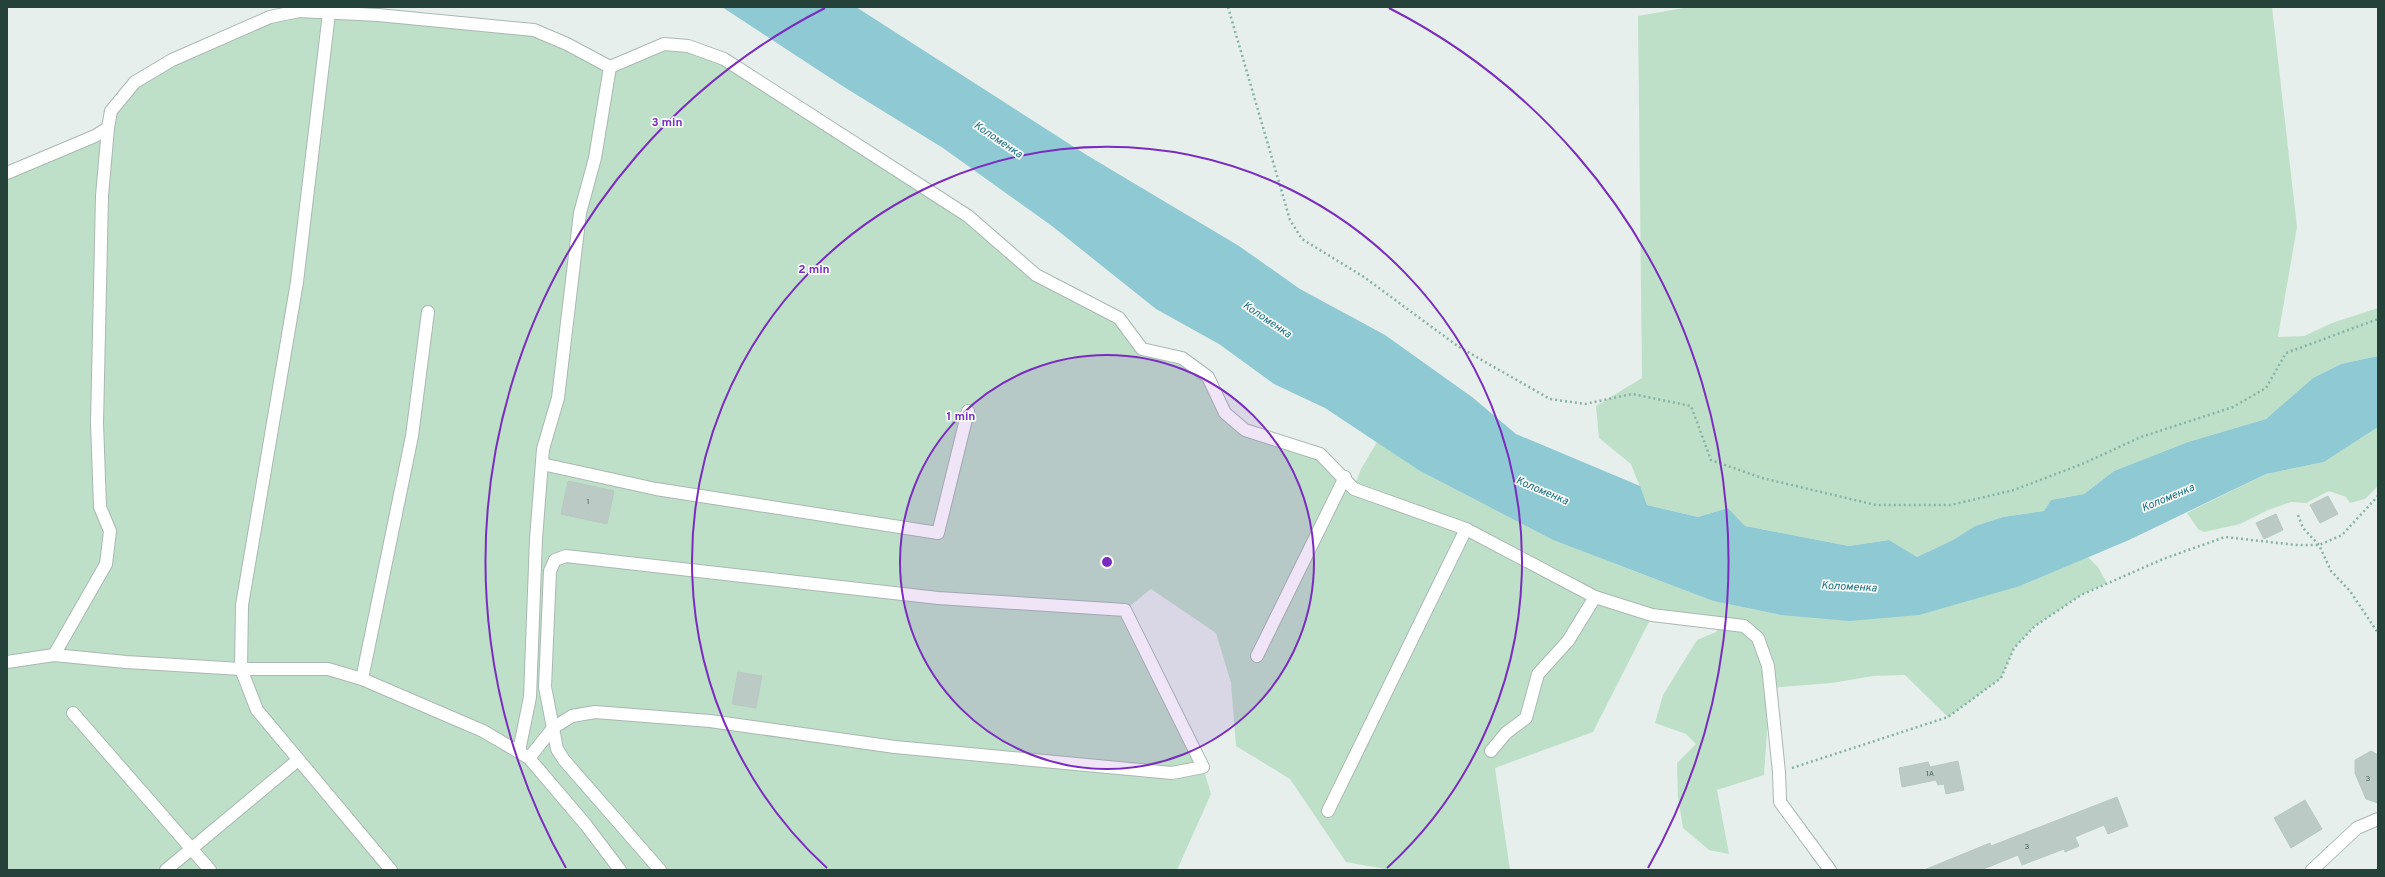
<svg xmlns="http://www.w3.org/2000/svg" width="2385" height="877" viewBox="0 0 2385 877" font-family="Overpass,sans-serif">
<rect width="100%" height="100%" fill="#e6efeb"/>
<g fill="#bfe0c8">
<path d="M 1689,7 L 2272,7 L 2297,227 L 2278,337 L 2304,336 L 2332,323 L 2378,308 L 2378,356 L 2341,364 L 2313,378 L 2266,419 L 2188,442 L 2114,471 L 2084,494 L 2051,500 L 2044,511 L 2003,517 L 1975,526 L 1953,540 L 1917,557 L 1889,540 L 1849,546 L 1745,526 L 1728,508 L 1698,517 L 1647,505 L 1631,464 L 1599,438 L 1596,406 L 1642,378 L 1638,16 Z"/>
<path d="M 299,11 L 534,30 L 610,67 L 664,44 L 724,59 L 968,216 L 1036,275 L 1119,318 L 1142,349 L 1182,358 L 1208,377 L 1225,413 L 1244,430 L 1320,454 L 1354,488 L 1361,469 L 1377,442 L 1420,471 L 1553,540 L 1713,601 L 1781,615 L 2020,586 L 2088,557 L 2098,567 L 2107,583 L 2081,595 L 2035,626 L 2014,648 L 2001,678 L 1948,717 L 1905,675 L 1873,676 L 1832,683 L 1770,688 L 1764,775 L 1717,790 L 1729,854 L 1709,850 L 1683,828 L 1678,797 L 1677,763 L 1696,744 L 1686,734 L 1655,723 L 1663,695 L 1697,640 L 1716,632 L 1720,624 L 1652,616 L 1593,732 L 1495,768 L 1510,870 L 1391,870 L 1346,862 L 1290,779 L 1236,746 L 1231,683 L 1216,633 L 1151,589 L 1125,610 L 1203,767 L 1211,794 L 1177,870 L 7,870 L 7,173 L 95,136 L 135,82 L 172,60 Z"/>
<path d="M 2378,427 L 2378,486 L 2365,499 L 2350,503 L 2346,497 L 2329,491 L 2306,503 L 2291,502 L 2268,510 L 2240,524 L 2204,532 L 2198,529 L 2187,513 L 2266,474 L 2324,462 Z"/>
</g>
<path fill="#8ec9d4" d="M 722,7 L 856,7 L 1085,154 L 1239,246 L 1300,289 L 1385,335 L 1472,397 L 1516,434 L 1640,486 L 1647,505 L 1698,517 L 1728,508 L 1745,526 L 1849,546 L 1889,540 L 1917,557 L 1953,540 L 1975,526 L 2003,517 L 2044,511 L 2051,500 L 2084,494 L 2114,471 L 2188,442 L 2266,419 L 2313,378 L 2341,364 L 2378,356 L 2378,427 L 2324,462 L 2266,474 L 2129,540 L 2020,586 L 1919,615 L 1849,621 L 1781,615 L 1713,601 L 1553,540 L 1420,471 L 1325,408 L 1274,384 L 1219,344 L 1156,309 L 1052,226 L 943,148 L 844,87 Z"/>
<g fill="#bbcac4" stroke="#b8c9c2">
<path d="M 568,481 L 614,491 L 607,524 L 561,514 Z"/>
<path d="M 2328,496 L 2338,514 L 2320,523 L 2310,505 Z"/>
<path d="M 2276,514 L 2283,530 L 2264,539 L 2256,523 Z"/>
<path d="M 738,672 L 762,676 L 756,708 L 732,704 Z"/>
<path d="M 2371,751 L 2378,755 L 2378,803 L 2366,799 L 2355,773 L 2355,760 Z"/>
<path d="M 1958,761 L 1964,790 L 1946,794 L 1944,784 L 1938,785 L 1936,780 L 1902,787 L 1899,768 L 1928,762 L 1930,767 Z"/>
<path d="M 2117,797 L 2128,826 L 2108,834 L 2104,825 L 2075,837 L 2079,846 L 2065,852 L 2064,849 L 2022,865 L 2018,855 L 1981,870 L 1924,870 L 1990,843 L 1991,846 Z"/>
<path d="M 2305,800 L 2322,829 L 2291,848 L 2274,818 Z"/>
</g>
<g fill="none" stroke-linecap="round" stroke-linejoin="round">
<defs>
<g id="minor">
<path d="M 329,13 L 297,282 L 242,605 L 241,669 L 257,710 L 391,870"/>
<path d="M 7,173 L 95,136 L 108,128 L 111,111 L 135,82 L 172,60 L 270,17 L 299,11 L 378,15 L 534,30 L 567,44 L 610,67 L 664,44 L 688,46 L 724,59 L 968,216 L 1036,275 L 1119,318 L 1142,349 L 1182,358 L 1208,377 L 1225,413 L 1245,430 L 1320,454 L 1354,489 L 1466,529 L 1595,597 L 1652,615 L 1744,626 L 1758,638 L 1768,666 L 1779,772 L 1780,802 L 1830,870"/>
<path d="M 542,464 L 656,489 L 938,533 L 968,411"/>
<path d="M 54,655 L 106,564 L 110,531 L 100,507 L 97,423 L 102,196 L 108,128"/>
<path d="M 1257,656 L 1345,477"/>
<path d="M 7,662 L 54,655 L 126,662 L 241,669 L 328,669 L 362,679 L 483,731 L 529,758 L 586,825 L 620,870"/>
<path d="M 362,679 L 412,436 L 428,312"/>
<path d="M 73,713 L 210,870"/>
<path d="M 519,751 L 530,697 L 536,539 L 543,449 L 558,398 L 580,213 L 595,158 L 610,67"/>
<path d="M 1491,751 L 1506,733 L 1526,718 L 1538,674 L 1568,641 L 1595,597"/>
<path d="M 529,758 L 553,728 L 545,687 L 550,571 L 555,560 L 566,556 L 938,598 L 1125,610 L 1203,767 L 1172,773 L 895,747 L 710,721 L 595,712 L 572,716 L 553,728 L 557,749 L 564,760 L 660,870"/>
<path d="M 1328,811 L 1466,529"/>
<path d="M 166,870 L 298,760"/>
<path d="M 2312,870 L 2357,828 L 2378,819"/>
</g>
</defs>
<use href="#minor" stroke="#a8b8b2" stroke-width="14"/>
<g stroke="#86b3a5" stroke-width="2.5" stroke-dasharray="2 3" stroke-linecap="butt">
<path d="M 1228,7 L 1290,220 L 1302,239 L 1364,277 L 1459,347 L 1550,399 L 1585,404 L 1632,394 L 1691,406 L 1711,460 L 1762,478 L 1876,505 L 1951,505 L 2014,490 L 2082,464 L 2141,437 L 2233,407 L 2266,388 L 2286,353 L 2378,319"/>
<path d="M 2298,515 L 2303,528 L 2319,545 L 2331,571 L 2350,591 L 2378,633"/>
<path d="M 1792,768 L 1948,717 L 2001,678 L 2014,648 L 2035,626 L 2081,595 L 2163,559 L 2225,537 L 2296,545 L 2319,545 L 2342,535 L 2378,496"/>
</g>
<use href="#minor" stroke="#fff" stroke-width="12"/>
</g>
<circle cx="1107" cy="562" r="207" fill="#7b2cbf" fill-opacity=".12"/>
<g fill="none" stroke="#7b2cbf" stroke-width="2">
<circle cx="1107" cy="562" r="207"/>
<path d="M827 868A415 415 0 1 1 1387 868"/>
<path d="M566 868A622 622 0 0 1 825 8M1389 8A622 622 0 0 1 1648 868"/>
</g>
<g text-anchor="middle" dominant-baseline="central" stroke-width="3.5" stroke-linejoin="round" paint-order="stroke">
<g font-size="8" fill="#4a645c">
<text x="588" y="502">1</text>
<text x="1930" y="774">1А</text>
<text x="2368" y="779">3</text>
<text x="2027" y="847">3</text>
</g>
<g font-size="11" font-style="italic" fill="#1c6f80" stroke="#f7fbf9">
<text transform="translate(998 140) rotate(34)">Коломенка</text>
<text transform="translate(1267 320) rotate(34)">Коломенка</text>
<text transform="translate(1542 491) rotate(23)">Коломенка</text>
<text transform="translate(2168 498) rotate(-23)">Коломенка</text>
<text transform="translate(1849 587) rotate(3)">Коломенка</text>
</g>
</g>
<circle cx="1107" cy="562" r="6" fill="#7b2cbf" stroke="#f7fbf9" stroke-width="2"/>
<g font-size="12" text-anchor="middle" font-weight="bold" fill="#7b2cbf" stroke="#f7fbf9" stroke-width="3.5" stroke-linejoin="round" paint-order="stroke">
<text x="667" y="126">3 min</text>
<text x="814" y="273">2 min</text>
<text x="961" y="420">1 min</text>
</g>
<rect width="2385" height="877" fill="none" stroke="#24423a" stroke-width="16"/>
</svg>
